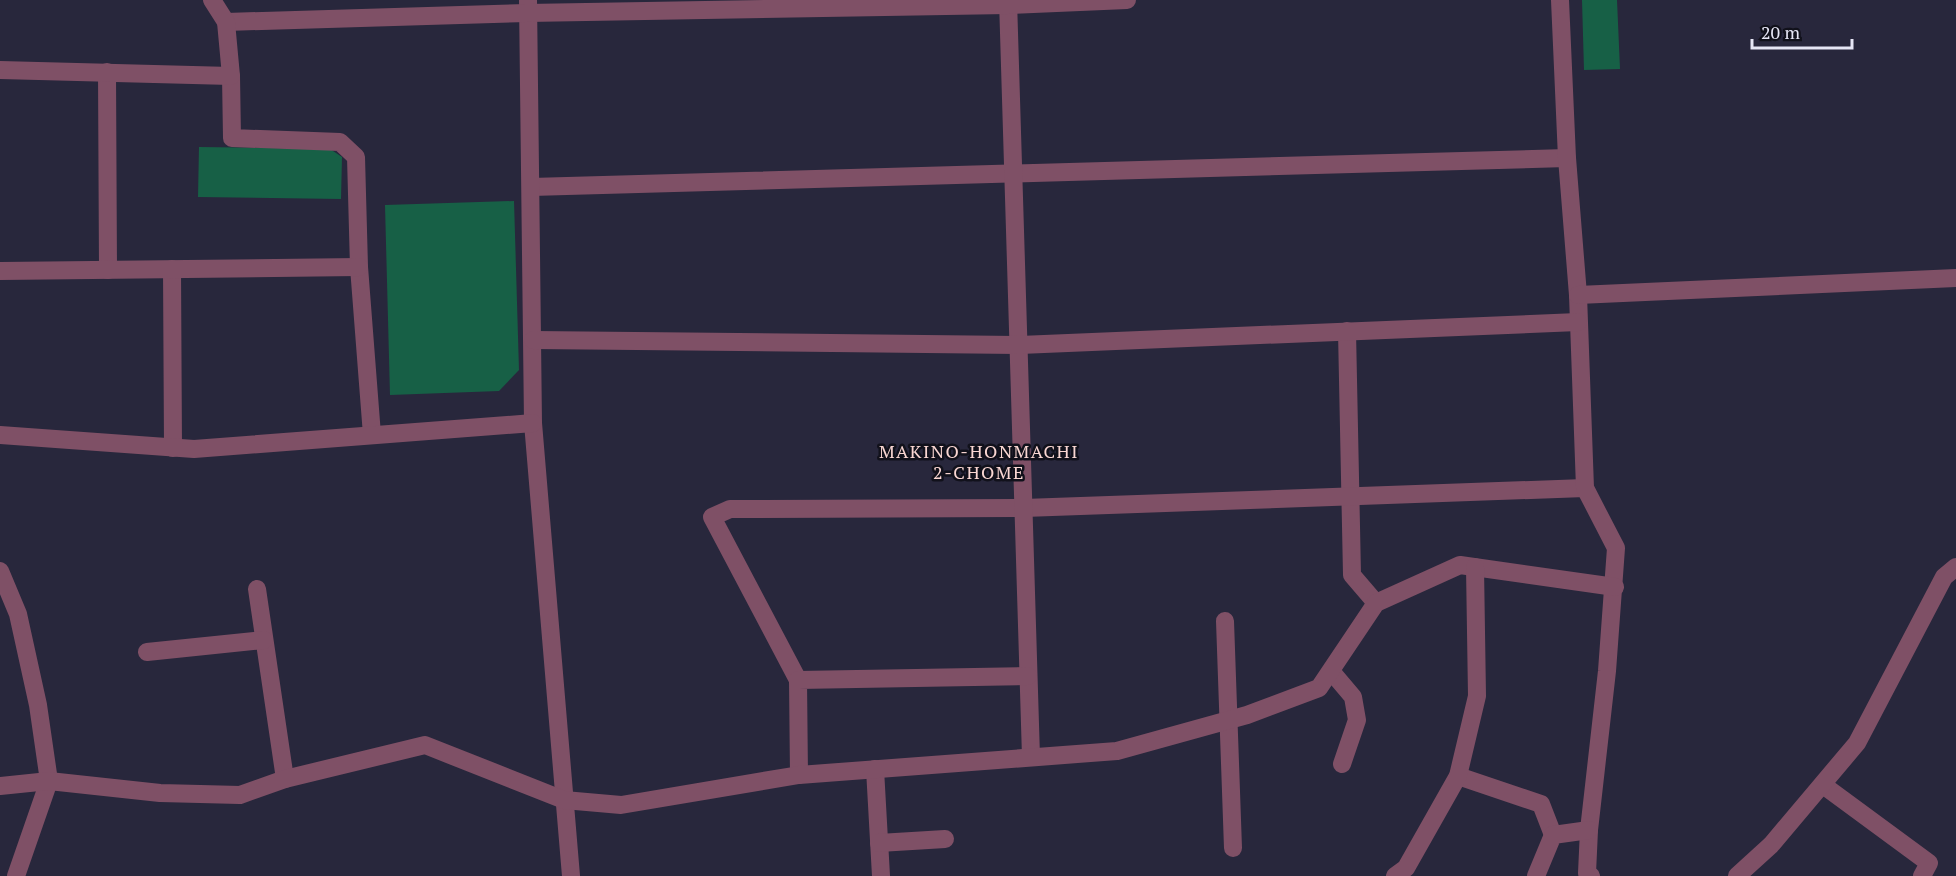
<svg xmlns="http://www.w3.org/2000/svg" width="1956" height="876" viewBox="0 0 1956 876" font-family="'PT Serif',serif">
<rect width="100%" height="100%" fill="#28273c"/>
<g fill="#176046">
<path d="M 1582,0 L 1617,0 L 1620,69 L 1584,70 Z"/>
<path d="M 199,147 L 330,149 L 342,157 L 341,199 L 198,197 Z"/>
<path d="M 514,201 L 519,370 L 499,391 L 390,395 L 385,205 Z"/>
</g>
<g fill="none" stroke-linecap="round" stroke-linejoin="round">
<g stroke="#7f5066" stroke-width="18">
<path d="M 107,72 L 108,270"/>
<path d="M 231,76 L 232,138 L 340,142 L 356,157 L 359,267 L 372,435"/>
<path d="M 531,187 L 1567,158"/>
<path d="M 172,269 L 173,448"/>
<path d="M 0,271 L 359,267"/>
<path d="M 1347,331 L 1352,575 L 1376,603"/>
<path d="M 257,589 L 285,779"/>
<path d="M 1225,621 L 1233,848"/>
<path d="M 147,652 L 264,640"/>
<path d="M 1331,671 L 1353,697 L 1357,720 L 1342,764"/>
<path d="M 798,680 L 712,517 L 730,509 L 1024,508 L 1585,488"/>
<path d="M 875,769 L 881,876"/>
<path d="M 879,843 L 945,839"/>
</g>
<g stroke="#7f5066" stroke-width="18">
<path d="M 528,0 L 533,423 L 571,876"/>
<path d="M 1008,0 L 1031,757"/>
<path d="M 1560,0 L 1567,158 L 1578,295 L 1585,488 L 1616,548 L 1607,671 L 1589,830 L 1587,873 L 1591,876"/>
<path d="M 226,22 L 527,13 L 1008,5 L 1127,0"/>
<path d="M 0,70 L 231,76 L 226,22 L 212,0"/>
<path d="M 1578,295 L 1956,278"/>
<path d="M 533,340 L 1020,345 L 1578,322"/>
<path d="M 0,435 L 194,449 L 533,423"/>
<path d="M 0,571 L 18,614 L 38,705 L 49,781 L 16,876"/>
<path d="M 799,775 L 798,680 L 1028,676"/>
<path d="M 1458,776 L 1541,804 L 1553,835"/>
<path d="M 1823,785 L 1929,863 L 1922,876"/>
<path d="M 0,786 L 49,781 L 160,793 L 240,795 L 285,779 L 425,745 L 564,800 L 621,805 L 799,775 L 1117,751 L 1247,715 L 1319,688 L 1376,603 L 1460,565 L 1615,587"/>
<path d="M 1395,876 L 1406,868 L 1458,776 L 1477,696 L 1475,567"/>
<path d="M 1536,876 L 1553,835 L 1589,830"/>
<path d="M 1737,876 L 1771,845 L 1857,743 L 1944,577 L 1956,567"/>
</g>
</g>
<g text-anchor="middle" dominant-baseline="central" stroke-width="5" stroke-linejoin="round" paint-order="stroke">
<g font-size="18" letter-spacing="1.5" fill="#fad7d3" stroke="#11111b">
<text x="979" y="451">MAKINO-HONMACHI<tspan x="979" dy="21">2-CHOME</tspan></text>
</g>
</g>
<path d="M1752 39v9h100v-9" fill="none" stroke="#e6e6f5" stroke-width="3"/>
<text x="1761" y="39" font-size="18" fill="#e6e6f5" stroke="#11111b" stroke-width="4.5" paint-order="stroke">20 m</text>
</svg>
